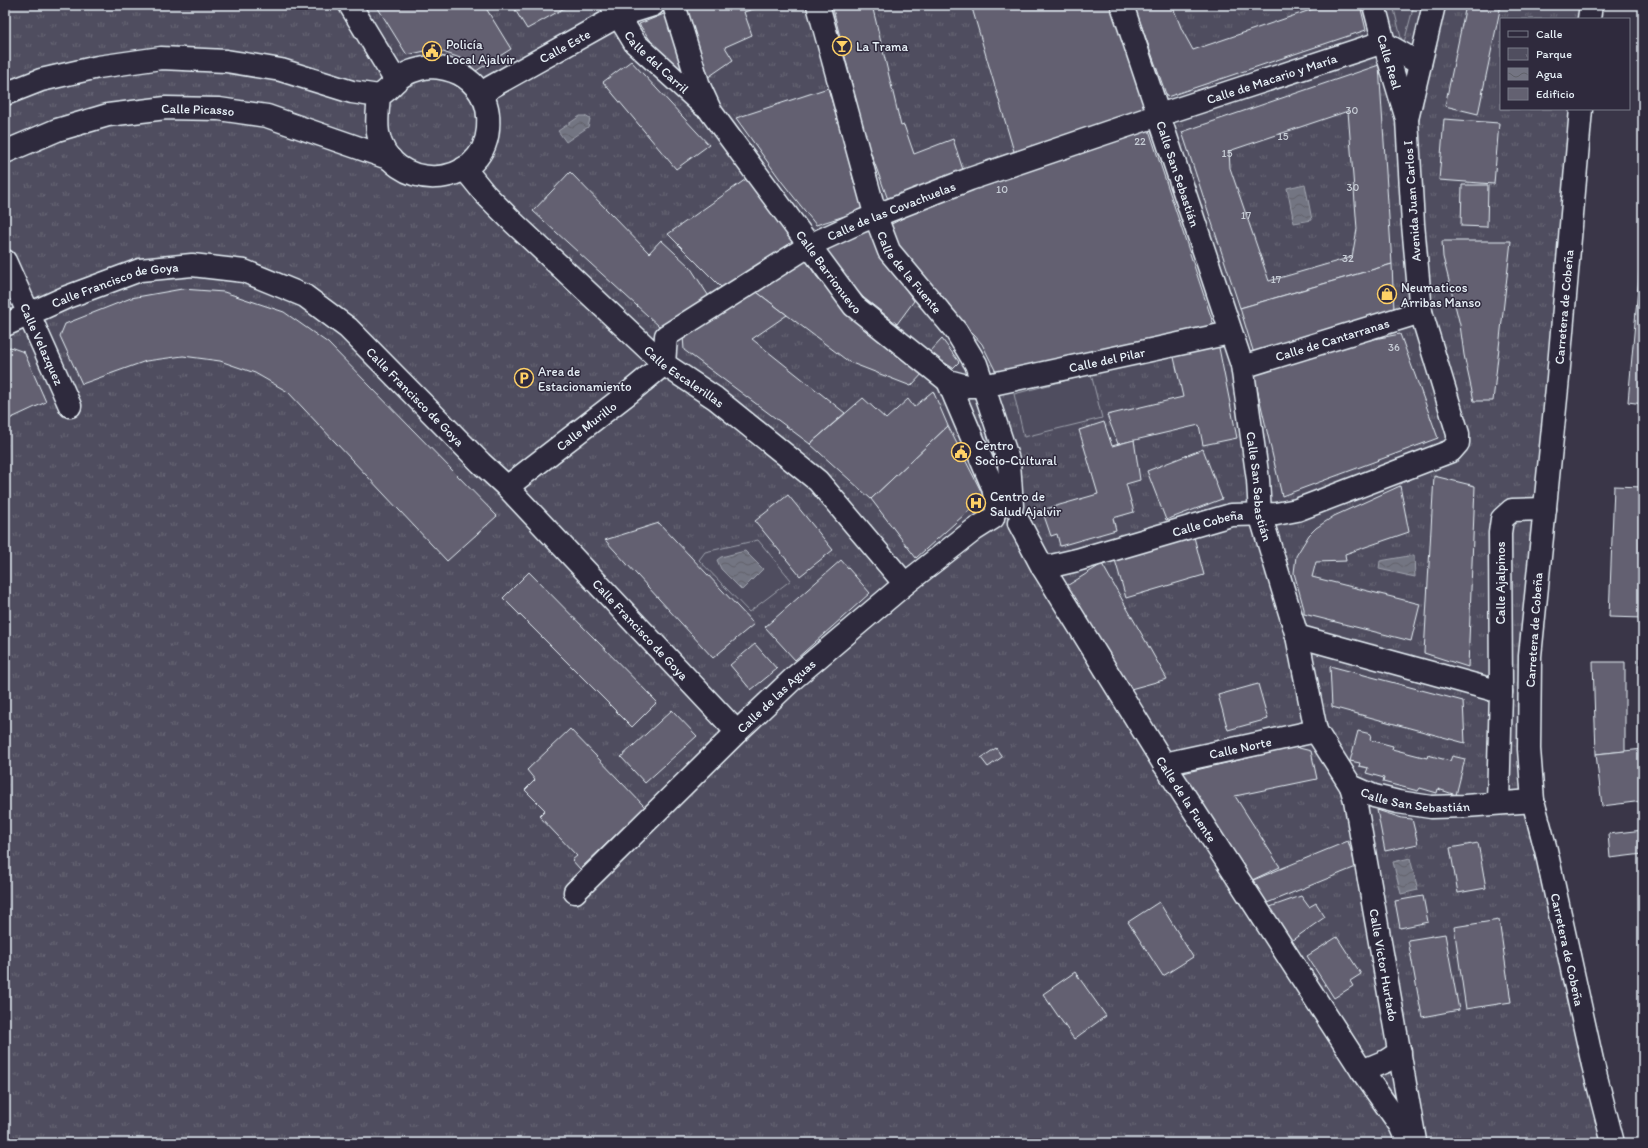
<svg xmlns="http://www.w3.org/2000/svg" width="1648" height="1148" viewBox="0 0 1648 1148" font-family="Itim,sans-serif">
<defs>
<pattern id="park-tufts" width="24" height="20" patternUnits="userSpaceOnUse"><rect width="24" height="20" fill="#504e5f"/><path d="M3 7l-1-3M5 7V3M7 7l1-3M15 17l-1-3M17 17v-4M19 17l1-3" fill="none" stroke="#696877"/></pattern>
<pattern id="water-waves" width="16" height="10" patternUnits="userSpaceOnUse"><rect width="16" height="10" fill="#737482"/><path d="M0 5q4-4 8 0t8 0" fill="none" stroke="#5f6069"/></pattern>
</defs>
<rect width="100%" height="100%" fill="#3a3648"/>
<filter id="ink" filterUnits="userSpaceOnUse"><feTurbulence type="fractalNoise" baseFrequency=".025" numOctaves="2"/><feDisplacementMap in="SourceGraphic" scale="8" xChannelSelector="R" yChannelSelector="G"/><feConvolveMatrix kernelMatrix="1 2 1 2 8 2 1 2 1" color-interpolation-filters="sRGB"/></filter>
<g filter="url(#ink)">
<path fill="url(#park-tufts)" stroke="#9ca0ac" d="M 5,5 L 1602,5 L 1600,19 L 1501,19 L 1501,109 L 1590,109 L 1527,749 L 1621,1143 L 5,1143 Z"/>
<g fill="#504e5f" stroke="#9ca0ac">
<path d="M 1393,5 L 1414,5 L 1403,46 Z"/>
<path d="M 1091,374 L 1102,418 L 1024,437 L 1014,394 Z"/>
<path d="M 758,540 L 791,580 L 749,612 L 699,560 L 705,552 Z"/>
</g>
<g fill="url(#water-waves)" stroke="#a2a6b1">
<path d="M 580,116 L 585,116 L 590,119 L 588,127 L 566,142 L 558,131 Z"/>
<path d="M 1305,184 L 1312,220 L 1294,223 L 1287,188 Z"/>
<path d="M 745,551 L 763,569 L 742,590 L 721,569 L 717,560 L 721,557 Z"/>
<path d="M 1414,555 L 1415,577 L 1379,569 L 1380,561 Z"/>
<path d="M 1410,858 L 1418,890 L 1401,894 L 1393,862 Z"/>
</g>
<g fill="#636171" stroke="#e8f1f8" fill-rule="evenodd">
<path d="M 376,5 L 484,5 L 511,49 L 476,71 L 463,59 L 443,52 L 425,51 L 407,55 Z"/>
<path d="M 512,5 L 570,5 L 527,29 Z"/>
<path d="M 683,5 L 759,5 L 760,7 L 744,12 L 752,35 L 725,47 L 733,60 L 707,78 Z"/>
<path d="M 832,5 L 872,5 L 901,126 L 904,125 L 914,154 L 953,139 L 964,173 L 890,205 L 866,140 Z"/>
<path d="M 982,5 L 1111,5 L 1147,112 L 1015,155 L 972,8 Z"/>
<path d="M 1134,5 L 1172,5 L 1182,30 L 1193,50 L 1325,5 L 1360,5 L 1366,30 L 1167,97 Z"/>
<path d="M 1466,5 L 1501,5 L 1478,114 L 1445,106 Z"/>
<path d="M 669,12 L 687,64 L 676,69 L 655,47 L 639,24 Z"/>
<path d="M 631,61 L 709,145 L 676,169 L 603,82 Z"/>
<path d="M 1379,65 L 1392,264 L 1240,308 L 1182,132 ZM 1348,111 L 1357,229 L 1352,257 L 1269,281 L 1230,168 L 1229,151 Z"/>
<path d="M 828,88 L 848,156 L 853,179 L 864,210 L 816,225 L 782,182 L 736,118 Z"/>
<path d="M 1444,119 L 1499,123 L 1494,184 L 1439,180 Z"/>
<path d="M 1148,127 L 1216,332 L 997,374 L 982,344 L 900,251 L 884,228 L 928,205 Z"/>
<path d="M 570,172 L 649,253 L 661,240 L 690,267 L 710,298 L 674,324 L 659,326 L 533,211 Z"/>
<path d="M 749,177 L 794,244 L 723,289 L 668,234 Z"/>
<path d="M 1462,185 L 1488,185 L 1487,227 L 1461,226 Z"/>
<path d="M 870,226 L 890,267 L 914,301 L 897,324 L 864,298 L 847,280 L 825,248 Z"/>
<path d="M 1643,231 L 1643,404 L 1628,402 Z"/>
<path d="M 1442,241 L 1511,241 L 1493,401 L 1474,401 L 1464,355 L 1460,325 L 1443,257 Z"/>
<path d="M 802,255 L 817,277 L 855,319 L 925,371 L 911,386 L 849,362 L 754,290 Z"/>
<path d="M 1392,264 L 1394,311 L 1254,354 L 1240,308 Z"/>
<path d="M 182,289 L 224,292 L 284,312 L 328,343 L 497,516 L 447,561 L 288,392 L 255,373 L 220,361 L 183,356 L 146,361 L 82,384 L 60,336 L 65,324 L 131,298 Z"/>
<path d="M 754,290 L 787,315 L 752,339 L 845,413 L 810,444 L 684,350 L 683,336 Z"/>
<path d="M 1400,334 L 1438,438 L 1282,496 L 1253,371 L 1323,349 Z"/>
<path d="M 942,339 L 959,362 L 953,368 L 929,353 Z"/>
<path d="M 1218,343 L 1237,438 L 1203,445 L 1199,425 L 1118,444 L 1107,415 L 1183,397 L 1173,353 Z"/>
<path d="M 10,347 L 24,352 L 46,402 L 5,421 L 5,349 Z"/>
<path d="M 933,391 L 948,426 L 871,499 L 810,444 L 863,398 L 886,419 L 908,399 L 914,407 Z"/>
<path d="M 1104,422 L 1112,446 L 1134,440 L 1140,480 L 1126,484 L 1134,512 L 1113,518 L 1116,530 L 1060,546 L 1057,534 L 1051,536 L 1042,510 L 1098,494 L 1079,430 Z"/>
<path d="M 948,426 L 984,497 L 916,558 L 871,499 Z"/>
<path d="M 1203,449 L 1222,499 L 1166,520 L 1147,471 Z"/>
<path d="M 1434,476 L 1475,486 L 1468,667 L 1424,653 Z"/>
<path d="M 1400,486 L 1409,532 L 1345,554 L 1346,561 L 1316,562 L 1312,577 L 1420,604 L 1411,641 L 1304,614 L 1304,609 L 1294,573 L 1296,556 L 1309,535 L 1316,528 L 1334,516 Z"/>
<path d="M 1614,486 L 1643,487 L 1643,618 L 1609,617 Z"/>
<path d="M 788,495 L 833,550 L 800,576 L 755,521 Z"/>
<path d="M 659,523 L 754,624 L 713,658 L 605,540 Z"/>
<path d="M 1194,537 L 1204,575 L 1126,598 L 1115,560 Z"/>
<path d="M 841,560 L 870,593 L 795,660 L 765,627 Z"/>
<path d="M 1102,564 L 1167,679 L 1127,690 L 1065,587 Z"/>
<path d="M 529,572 L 657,702 L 632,727 L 503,598 Z"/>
<rect x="1640" y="621" width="3" height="93"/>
<path d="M 755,644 L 777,669 L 751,690 L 730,665 Z"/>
<path d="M 1593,662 L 1625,662 L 1625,751 L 1596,754 Z"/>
<path d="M 1330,666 L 1463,701 L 1465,743 L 1332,707 Z"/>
<path d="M 1258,684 L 1268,719 L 1228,730 L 1218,695 Z"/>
<path d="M 672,710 L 697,736 L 645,783 L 621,757 Z"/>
<path d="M 570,729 L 645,807 L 580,869 L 572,860 L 577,856 L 539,816 L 545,810 L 525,790 L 535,780 L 527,770 Z"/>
<path d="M 1358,731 L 1371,734 L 1370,740 L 1393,746 L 1392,749 L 1427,758 L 1428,755 L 1450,761 L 1452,756 L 1465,759 L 1456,795 L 1438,789 L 1437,793 L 1420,788 L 1418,791 L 1383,782 L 1384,778 L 1366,773 L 1368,768 L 1359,766 L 1360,763 L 1350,761 Z"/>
<path d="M 1295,747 L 1311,751 L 1317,779 L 1235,796 L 1280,867 L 1250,881 L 1183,773 Z"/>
<path d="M 996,748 L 1002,757 L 988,767 L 981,758 Z"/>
<path d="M 1643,749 L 1643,801 L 1602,806 L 1596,754 Z"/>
<path d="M 1377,810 L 1402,818 L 1412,819 L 1418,844 L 1385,851 Z"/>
<path d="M 1643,830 L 1643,854 L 1610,858 L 1608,834 Z"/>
<path d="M 1348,841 L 1356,867 L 1267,903 L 1251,881 Z"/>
<path d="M 1478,843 L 1486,888 L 1458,893 L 1450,848 Z"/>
<path d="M 1301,896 L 1309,907 L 1316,903 L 1325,917 L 1291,941 L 1270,907 Z"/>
<path d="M 1423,896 L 1428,922 L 1400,928 L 1395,901 Z"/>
<path d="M 1159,902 L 1193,957 L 1163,976 L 1128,922 Z"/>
<path d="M 1499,920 L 1511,1002 L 1466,1009 L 1454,927 Z"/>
<path d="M 1445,934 L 1459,1010 L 1422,1017 L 1408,940 Z"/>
<path d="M 1337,937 L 1361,974 L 1350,981 L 1353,986 L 1334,998 L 1307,956 Z"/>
<path d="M 1075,972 L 1106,1016 L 1074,1039 L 1043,994 Z"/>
</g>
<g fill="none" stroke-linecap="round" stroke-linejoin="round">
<defs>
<g id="minor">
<path d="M 350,5 L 396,81"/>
<path id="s1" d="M 612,5 L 635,43 L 704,106"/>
<path id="s2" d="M 674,5 L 699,86 L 711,112 L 854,306 L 948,381 L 967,386 L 983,386 L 1230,333"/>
<path id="s3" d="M 818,5 L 876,217 L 889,251 L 956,331 L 976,364 L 1009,463 L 1012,506"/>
<path id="s4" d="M 1122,5 L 1242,365 L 1258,480 L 1260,514 L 1297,636 L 1316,731 L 1351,786 L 1374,796 L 1398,802 L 1431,807 L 1465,806 L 1533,801"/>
<path id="s5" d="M 1374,5 L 1384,43 L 1407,119"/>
<path d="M 1589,19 L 1591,5"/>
<path d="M 430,67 C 452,68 469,75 481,94 C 488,104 489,117 488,129 C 483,191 389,194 378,133 C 376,121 378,108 379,96 C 386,92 390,87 396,81 C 405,72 417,69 430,67 Z"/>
<path d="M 5,94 L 41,80 L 98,67 L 161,58 L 226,61 L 281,70 L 352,92 L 379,96"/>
<path id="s6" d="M 482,96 L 491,87 L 618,16 L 653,5"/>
<path id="s7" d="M 1581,109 L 1558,378 L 1530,656 L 1529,749 L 1533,801 L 1546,850 L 1593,1065 L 1613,1143"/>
<path id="s8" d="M 5,152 L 57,130 L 108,115 L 166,108 L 219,109 L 267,116 L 391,159"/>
<path id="s9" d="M 464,168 L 485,194 L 514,223 L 664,364 L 715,398 L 818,481 L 905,584"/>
<path id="s10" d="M 5,261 L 70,406"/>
<path id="s11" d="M 5,325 L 67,297 L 140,270 L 192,265 L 244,271 L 305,296 L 348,328 L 481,463 L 507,487 L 737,732"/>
<path id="s12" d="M 1242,365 L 1252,364 L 1421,312"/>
<path d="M 948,381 L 993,487 L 997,509"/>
<path id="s13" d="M 507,487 L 630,392 L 664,364 L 666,336 L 810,245 L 862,221 L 970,179 L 1144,120 L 1374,45 L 1384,43 L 1420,64"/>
<path id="s14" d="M 1019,523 L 1043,568 L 1164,764 L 1362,1071 L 1400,1125 L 1408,1143"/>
<path id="s15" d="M 1043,568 L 1077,560 L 1231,515 L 1276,514 L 1297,510 L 1451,451 L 1458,443 L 1458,434 L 1421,312 L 1413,224 L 1407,119 L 1434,5"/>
<path d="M 1297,636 L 1501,692 L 1500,533 L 1502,519 L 1512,510 L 1545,509"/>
<path id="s16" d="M 1164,764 L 1316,731"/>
<path id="s17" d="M 1351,786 L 1355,800 L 1415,1141"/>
<path d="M 1498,803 L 1501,692"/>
<path id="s18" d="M 575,892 L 737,732 L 795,677 L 905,584 L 974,530 L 993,518"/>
<path d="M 1362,1071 L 1386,1061 L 1400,1052"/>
</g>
</defs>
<use href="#minor" stroke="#e8f1f8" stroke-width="25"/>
<use href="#minor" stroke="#2f2a3d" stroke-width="22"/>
</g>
</g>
<defs>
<symbol id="bar-ring" viewBox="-11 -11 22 22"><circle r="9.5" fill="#2f2a3d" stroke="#ffd166" stroke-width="1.5"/><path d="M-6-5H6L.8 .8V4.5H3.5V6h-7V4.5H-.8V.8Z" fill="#ffd166"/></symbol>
<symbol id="civic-ring" viewBox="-11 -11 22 22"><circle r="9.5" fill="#2f2a3d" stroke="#ffd166" stroke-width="1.5"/><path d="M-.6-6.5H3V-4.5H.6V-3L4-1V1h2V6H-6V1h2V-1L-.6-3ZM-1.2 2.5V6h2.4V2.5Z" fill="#ffd166"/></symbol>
<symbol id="shop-ring" viewBox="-11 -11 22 22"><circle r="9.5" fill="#2f2a3d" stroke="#ffd166" stroke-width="1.5"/><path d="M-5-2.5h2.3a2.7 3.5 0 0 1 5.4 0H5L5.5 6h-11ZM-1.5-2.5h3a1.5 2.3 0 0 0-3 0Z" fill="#ffd166"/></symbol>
<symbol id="parking-ring" viewBox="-11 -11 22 22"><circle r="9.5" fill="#2f2a3d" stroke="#ffd166" stroke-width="1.5"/><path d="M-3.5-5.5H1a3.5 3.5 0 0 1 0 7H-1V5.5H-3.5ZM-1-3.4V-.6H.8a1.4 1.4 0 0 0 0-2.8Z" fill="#ffd166"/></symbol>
<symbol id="hospital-ring" viewBox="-11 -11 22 22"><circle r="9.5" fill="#2f2a3d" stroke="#ffd166" stroke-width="1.5"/><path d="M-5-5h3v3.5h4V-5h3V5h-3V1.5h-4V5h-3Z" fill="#ffd166"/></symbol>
</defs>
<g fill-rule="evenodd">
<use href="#bar-ring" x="831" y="35" width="22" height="22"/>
<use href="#civic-ring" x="421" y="40" width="22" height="22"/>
<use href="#shop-ring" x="1376" y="283" width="22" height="22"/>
<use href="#parking-ring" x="513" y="367" width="22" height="22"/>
<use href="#civic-ring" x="950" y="441" width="22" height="22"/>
<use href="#hospital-ring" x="965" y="492" width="22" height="22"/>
</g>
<g text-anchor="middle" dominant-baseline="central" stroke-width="3" stroke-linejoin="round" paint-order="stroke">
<g font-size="11" fill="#c7cdd6">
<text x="1352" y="110">30</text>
<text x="1283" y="136">15</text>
<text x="1140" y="141">22</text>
<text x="1227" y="153">15</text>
<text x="1353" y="187">30</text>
<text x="1002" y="189">10</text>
<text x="1246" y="215">17</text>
<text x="1348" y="258">32</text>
<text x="1276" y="279">17</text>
<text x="1394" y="347">36</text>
</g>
<g font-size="13" fill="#e8f1f8" stroke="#2f2a3d" text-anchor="start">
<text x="446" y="44">Policía<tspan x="446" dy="15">Local Ajalvir</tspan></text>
<text x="856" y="46">La Trama</text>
<text x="1401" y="287">Neumaticos<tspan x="1401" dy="15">Arribas Manso</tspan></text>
<text x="538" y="371">Area de<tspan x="538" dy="15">Estacionamiento</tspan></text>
<text x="975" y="445">Centro<tspan x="975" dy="15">Socio-Cultural</tspan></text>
<text x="990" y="496">Centro de<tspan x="990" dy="15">Salud Ajalvir</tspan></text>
</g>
<g font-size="13" fill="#e8f1f8" stroke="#2f2a3d">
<text stroke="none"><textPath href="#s6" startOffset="97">Calle Este</textPath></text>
<text stroke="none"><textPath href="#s1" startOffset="73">Calle del Carril</textPath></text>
<text stroke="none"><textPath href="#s5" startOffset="59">Calle Real</textPath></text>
<text stroke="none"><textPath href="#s13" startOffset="889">Calle de Macario y María</textPath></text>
<text stroke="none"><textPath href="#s8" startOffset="200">Calle Picasso</textPath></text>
<text stroke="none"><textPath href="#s4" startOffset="178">Calle San Sebastián</textPath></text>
<text transform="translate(1412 201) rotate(-94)">Avenida Juan Carlos I</text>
<text stroke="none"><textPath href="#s13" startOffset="486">Calle de las Covachuelas</textPath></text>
<text stroke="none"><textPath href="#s2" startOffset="312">Calle Barrionuevo</textPath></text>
<text stroke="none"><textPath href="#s3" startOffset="285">Calle de la Fuente</textPath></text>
<text stroke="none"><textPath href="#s11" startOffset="118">Calle Francisco de Goya</textPath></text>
<text transform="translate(1564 307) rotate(-85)">Carretera de Cobeña</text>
<text stroke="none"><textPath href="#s12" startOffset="94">Calle de Cantarranas</textPath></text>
<text stroke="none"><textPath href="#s10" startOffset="91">Calle Velazquez</textPath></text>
<text stroke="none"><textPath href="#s2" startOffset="637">Calle del Pilar</textPath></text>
<text stroke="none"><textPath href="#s9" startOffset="304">Calle Escalerillas</textPath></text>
<text stroke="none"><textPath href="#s11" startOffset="466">Calle Francisco de Goya</textPath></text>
<text stroke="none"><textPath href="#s13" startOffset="100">Calle Murillo</textPath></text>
<text stroke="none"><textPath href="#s4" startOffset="502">Calle San Sebastián</textPath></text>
<text stroke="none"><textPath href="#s15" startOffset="171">Calle Cobeña</textPath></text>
<text transform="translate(1500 583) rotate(-90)">Calle Ajalpinos</text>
<text stroke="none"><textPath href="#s11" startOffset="790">Calle Francisco de Goya</textPath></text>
<text transform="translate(1534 630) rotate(-86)">Carretera de Cobeña</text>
<text stroke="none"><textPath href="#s18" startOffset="281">Calle de las Aguas</textPath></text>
<text stroke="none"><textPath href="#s16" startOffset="78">Calle Norte</textPath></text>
<text stroke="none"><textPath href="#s4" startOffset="886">Calle San Sebastián</textPath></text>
<text stroke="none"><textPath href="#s14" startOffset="323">Calle de la Fuente</textPath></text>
<text stroke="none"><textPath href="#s7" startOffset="847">Carretera de Cobeña</textPath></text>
<text stroke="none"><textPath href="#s17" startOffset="182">Calle Víctor Hurtado</textPath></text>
</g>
</g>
<rect width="1648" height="1148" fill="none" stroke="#2f2a3d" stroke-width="20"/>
<rect x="10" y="10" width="1628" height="1128" fill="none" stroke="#e8f1f8" stroke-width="1.5" filter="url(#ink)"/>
<rect x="1500" y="18" width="130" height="92" fill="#2f2a3d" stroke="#797a88"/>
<rect x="1508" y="31" width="20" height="6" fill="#2f2a3d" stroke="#797a88"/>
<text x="1536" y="38" font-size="12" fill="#e8f1f8">Calle</text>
<rect x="1508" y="48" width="20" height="12" fill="url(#park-tufts)" stroke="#797a88"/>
<text x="1536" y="58" font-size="12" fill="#e8f1f8">Parque</text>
<rect x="1508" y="68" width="20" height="12" fill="url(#water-waves)" stroke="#797a88"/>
<text x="1536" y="78" font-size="12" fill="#e8f1f8">Agua</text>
<rect x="1508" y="88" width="20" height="12" fill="#636171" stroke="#797a88"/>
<text x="1536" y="98" font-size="12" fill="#e8f1f8">Edificio</text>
</svg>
